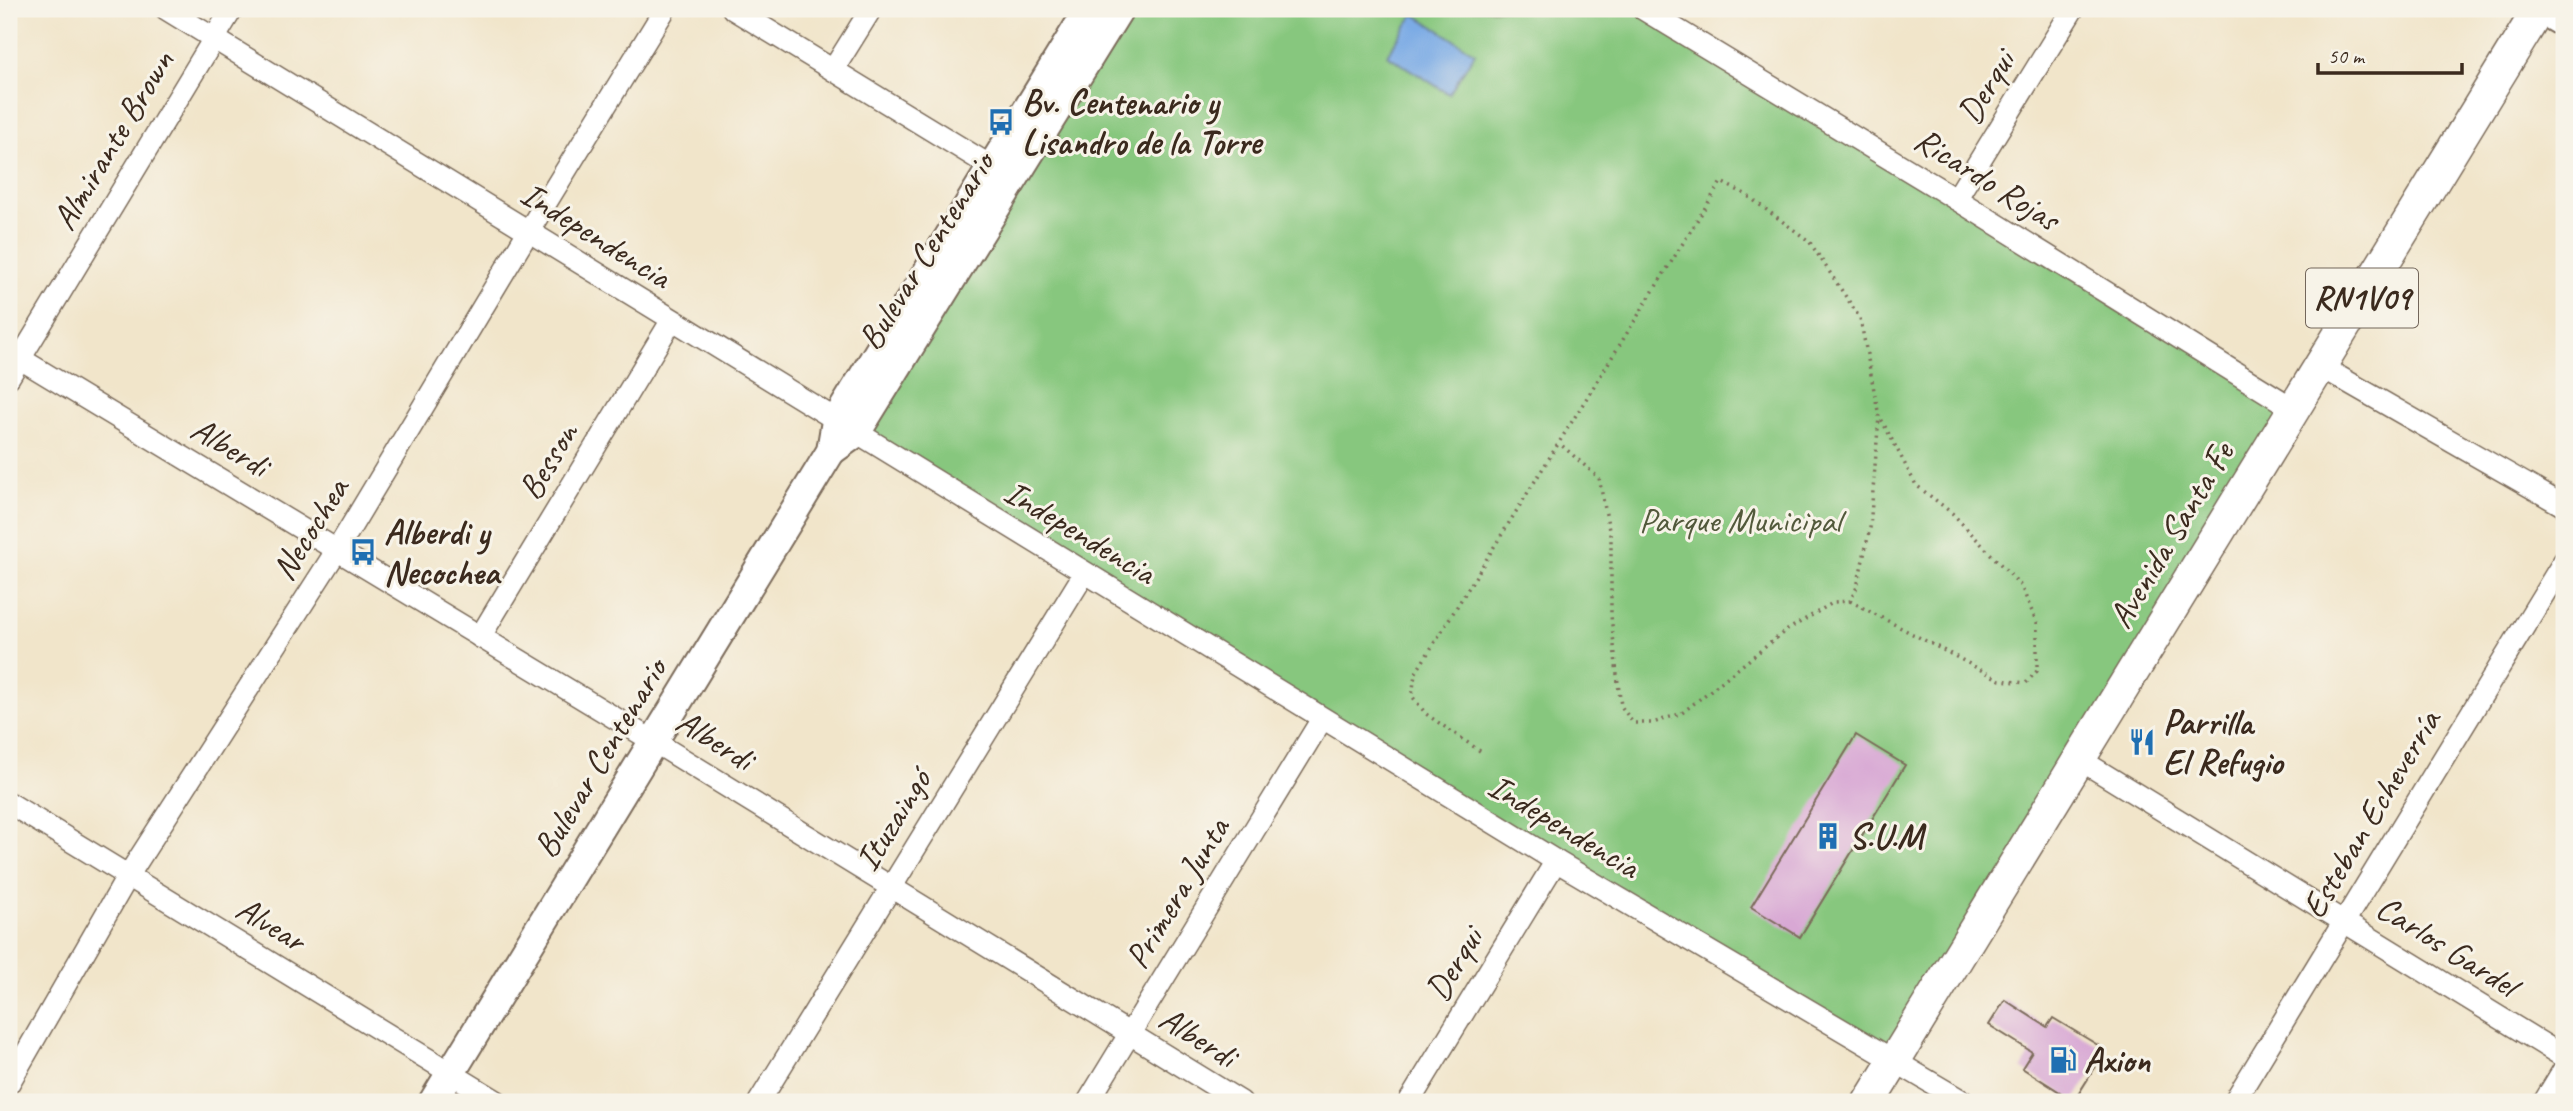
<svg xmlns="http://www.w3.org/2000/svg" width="2573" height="1111" viewBox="0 0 2573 1111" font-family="Caveat,sans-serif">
<rect width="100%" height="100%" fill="#f7f3e8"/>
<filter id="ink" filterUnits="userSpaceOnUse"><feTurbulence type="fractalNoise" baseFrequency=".0143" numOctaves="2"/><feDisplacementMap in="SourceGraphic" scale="14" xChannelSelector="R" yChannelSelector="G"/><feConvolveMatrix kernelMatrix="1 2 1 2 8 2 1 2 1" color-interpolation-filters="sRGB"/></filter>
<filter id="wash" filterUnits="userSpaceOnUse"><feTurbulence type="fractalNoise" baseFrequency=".00686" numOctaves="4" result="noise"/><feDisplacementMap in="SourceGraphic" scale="28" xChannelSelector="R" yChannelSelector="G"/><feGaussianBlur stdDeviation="1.57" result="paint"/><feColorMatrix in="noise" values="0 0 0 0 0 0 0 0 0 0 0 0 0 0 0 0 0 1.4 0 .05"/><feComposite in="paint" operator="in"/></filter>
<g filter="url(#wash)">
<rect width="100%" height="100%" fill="#f1e5ca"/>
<path fill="#87c77e" stroke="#61784e" stroke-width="2" d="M 1119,9 L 1643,9 L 2294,409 L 1894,1061 L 856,433 Z"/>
<path fill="#7babe5" stroke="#5b6a82" stroke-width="2" d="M 1414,14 L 1475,53 L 1449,94 L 1387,55 Z"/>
<g id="blocks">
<g fill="#d8a8d4">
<path d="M 1856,735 L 1905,765 L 1800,937 L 1751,907 Z"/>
<path d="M 2005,1000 L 2047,1027 L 2053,1018 L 2106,1050 L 2074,1101 L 2022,1068 L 2032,1052 L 1989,1025 Z"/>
</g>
</g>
</g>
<g filter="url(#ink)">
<use href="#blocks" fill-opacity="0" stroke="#7b6b5a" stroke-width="2"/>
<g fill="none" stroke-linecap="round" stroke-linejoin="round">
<defs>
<g id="minor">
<path d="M 166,9 L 1556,861 L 1964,1102"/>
<path d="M 733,9 L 992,167"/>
<path d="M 1643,9 L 1956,199 L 2294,409"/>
<path d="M 833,70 L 871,9"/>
<path d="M 1956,199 L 2073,9"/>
<path d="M 9,352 L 653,741 L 1241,1102"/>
<path d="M 2320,366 L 2564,506"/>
<path d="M 9,377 L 232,9"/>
<path d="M 480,637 L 672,320"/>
<path d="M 2079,759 L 2564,1057"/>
<path d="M 9,803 L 498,1102"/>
<path d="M 9,1083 L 128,876 L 337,550 L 528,232 L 665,9"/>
<path d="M 759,1102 L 1084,574"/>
<path d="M 1088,1102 L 1322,719"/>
<path d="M 1409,1102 L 1556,861"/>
<path d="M 2234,1102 L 2564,561"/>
<path d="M 2544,1102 L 2564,1069"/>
</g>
<g id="secondary">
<path d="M 2540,9 L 2564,23"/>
<path d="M 831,451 L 856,433 L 1119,9"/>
<path d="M 433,1102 L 831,451 L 836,421 L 1089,9"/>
</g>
<path id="primary" d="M 1869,1102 L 2539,9"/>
</defs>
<use href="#minor" stroke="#7b6b5a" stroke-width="24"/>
<use href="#secondary" stroke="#7b6b5a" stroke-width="32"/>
<use href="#primary" stroke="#7b6b5a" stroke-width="35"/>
<g stroke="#7b6b5a" stroke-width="3.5" stroke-dasharray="2 5" stroke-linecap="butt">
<path d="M 1850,601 L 2000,680 L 2026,683 L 2037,671 L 2037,623 L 2021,586 L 1952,513 L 1916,485 L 1880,417"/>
<path d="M 1480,751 L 1426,714 L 1412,696 L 1415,674 L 1721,182 L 1745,194 L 1809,241 L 1860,318 L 1879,416 L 1870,528 L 1857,587 L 1850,601 L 1834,602 L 1784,632 L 1682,713 L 1653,723 L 1633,723 L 1621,706 L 1617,675 L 1611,615 L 1611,540 L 1599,478 L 1559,443"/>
</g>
<use href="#minor" stroke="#fff" stroke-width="21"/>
<use href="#secondary" stroke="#fff" stroke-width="28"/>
<use href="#primary" stroke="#fff" stroke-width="32"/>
</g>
</g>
<defs>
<symbol id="bus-bare" viewBox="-9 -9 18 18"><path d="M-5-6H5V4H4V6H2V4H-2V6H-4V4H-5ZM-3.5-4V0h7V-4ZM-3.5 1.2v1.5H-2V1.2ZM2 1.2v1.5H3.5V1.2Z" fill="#1f6fb2" stroke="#f7f3e8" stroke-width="2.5" paint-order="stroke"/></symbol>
<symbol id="restaurant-bare" viewBox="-9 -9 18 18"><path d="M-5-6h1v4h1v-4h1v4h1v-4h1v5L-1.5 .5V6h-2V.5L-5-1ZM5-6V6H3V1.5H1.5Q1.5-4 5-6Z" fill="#1f6fb2" stroke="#f7f3e8" stroke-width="2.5" paint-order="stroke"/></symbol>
<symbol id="building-bare" viewBox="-9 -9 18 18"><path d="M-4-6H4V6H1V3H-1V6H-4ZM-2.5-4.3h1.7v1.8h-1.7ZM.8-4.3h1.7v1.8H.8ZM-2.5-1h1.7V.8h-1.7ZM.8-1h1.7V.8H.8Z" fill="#1f6fb2" stroke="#f7f3e8" stroke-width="2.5" paint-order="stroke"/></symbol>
<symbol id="fuel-bare" viewBox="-9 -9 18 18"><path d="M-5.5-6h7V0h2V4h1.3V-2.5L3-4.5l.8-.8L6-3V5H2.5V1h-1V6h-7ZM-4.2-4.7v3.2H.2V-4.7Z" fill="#1f6fb2" stroke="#f7f3e8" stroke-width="2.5" paint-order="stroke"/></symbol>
</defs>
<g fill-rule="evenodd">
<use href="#bus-bare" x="982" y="103" width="38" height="38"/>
<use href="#bus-bare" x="344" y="533" width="38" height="38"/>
<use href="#restaurant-bare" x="2123" y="723" width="38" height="38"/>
<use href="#building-bare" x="1809" y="817" width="38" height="38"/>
<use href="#fuel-bare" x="2044" y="1041" width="38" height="38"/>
</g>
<g text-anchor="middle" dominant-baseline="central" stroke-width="6" stroke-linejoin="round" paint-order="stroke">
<rect fill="#f7f3e8" stroke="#73665b" stroke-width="2" x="2306" y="268.5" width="112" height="59" rx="5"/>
<g font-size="33" font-weight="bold" fill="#3b2a1e">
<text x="2362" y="298">RN1V09</text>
</g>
<g font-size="35" fill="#3b2a1e" stroke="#f7f3e8">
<text transform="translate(1986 87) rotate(-59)">Derqui</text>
<text transform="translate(113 140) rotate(-59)">Almirante Brown</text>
<text transform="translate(1987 179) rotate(32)">Ricardo Rojas</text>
<text transform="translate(596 235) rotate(32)">Independencia</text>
<text transform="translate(926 251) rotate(-58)">Bulevar Centenario</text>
<text transform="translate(230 447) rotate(31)">Alberdi</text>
<text transform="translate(548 461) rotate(-59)">Besson</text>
<text transform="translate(310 529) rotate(-58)">Necochea</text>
<text transform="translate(1080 532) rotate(31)">Independencia</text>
<text transform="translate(2171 535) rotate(-59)">Avenida Santa Fe</text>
<text transform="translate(715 740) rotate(32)">Alberdi</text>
<text transform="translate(600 758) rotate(-59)">Bulevar Centenario</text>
<text transform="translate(2371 814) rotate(-59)">Esteban Echeverría</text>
<text transform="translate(893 820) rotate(-58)">Ituzaingó</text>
<text transform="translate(1564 826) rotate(31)">Independencia</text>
<text transform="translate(1177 893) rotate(-59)">Primera Junta</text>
<text transform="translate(271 924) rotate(31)">Alvear</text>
<text transform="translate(2447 946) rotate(32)">Carlos Gardel</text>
<text transform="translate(1454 964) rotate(-59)">Derqui</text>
<text transform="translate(1198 1037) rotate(32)">Alberdi</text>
</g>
<g font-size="35" font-weight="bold" fill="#3b2a1e" stroke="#f7f3e8" text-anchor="start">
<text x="1022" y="102">Bv. Centenario y<tspan x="1022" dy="40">Lisandro de la Torre</tspan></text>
<text x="384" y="532">Alberdi y<tspan x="384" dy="40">Necochea</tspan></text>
<text x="2163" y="722">Parrilla<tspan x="2163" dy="40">El Refugio</tspan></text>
<text x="1849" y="836">S.U.M</text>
<text x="2084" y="1060">Axion</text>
</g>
<g font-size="35" fill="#52593b" stroke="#f7f3e8">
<text x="1740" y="520">Parque Municipal</text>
</g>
</g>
<rect width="2573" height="1111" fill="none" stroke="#f7f3e8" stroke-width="35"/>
<path d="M2318 63v10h144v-10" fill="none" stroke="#3b2a1e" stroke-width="3.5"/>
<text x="2328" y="63" font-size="21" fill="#3b2a1e" stroke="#f7f3e8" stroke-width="5" paint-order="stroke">50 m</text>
</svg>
